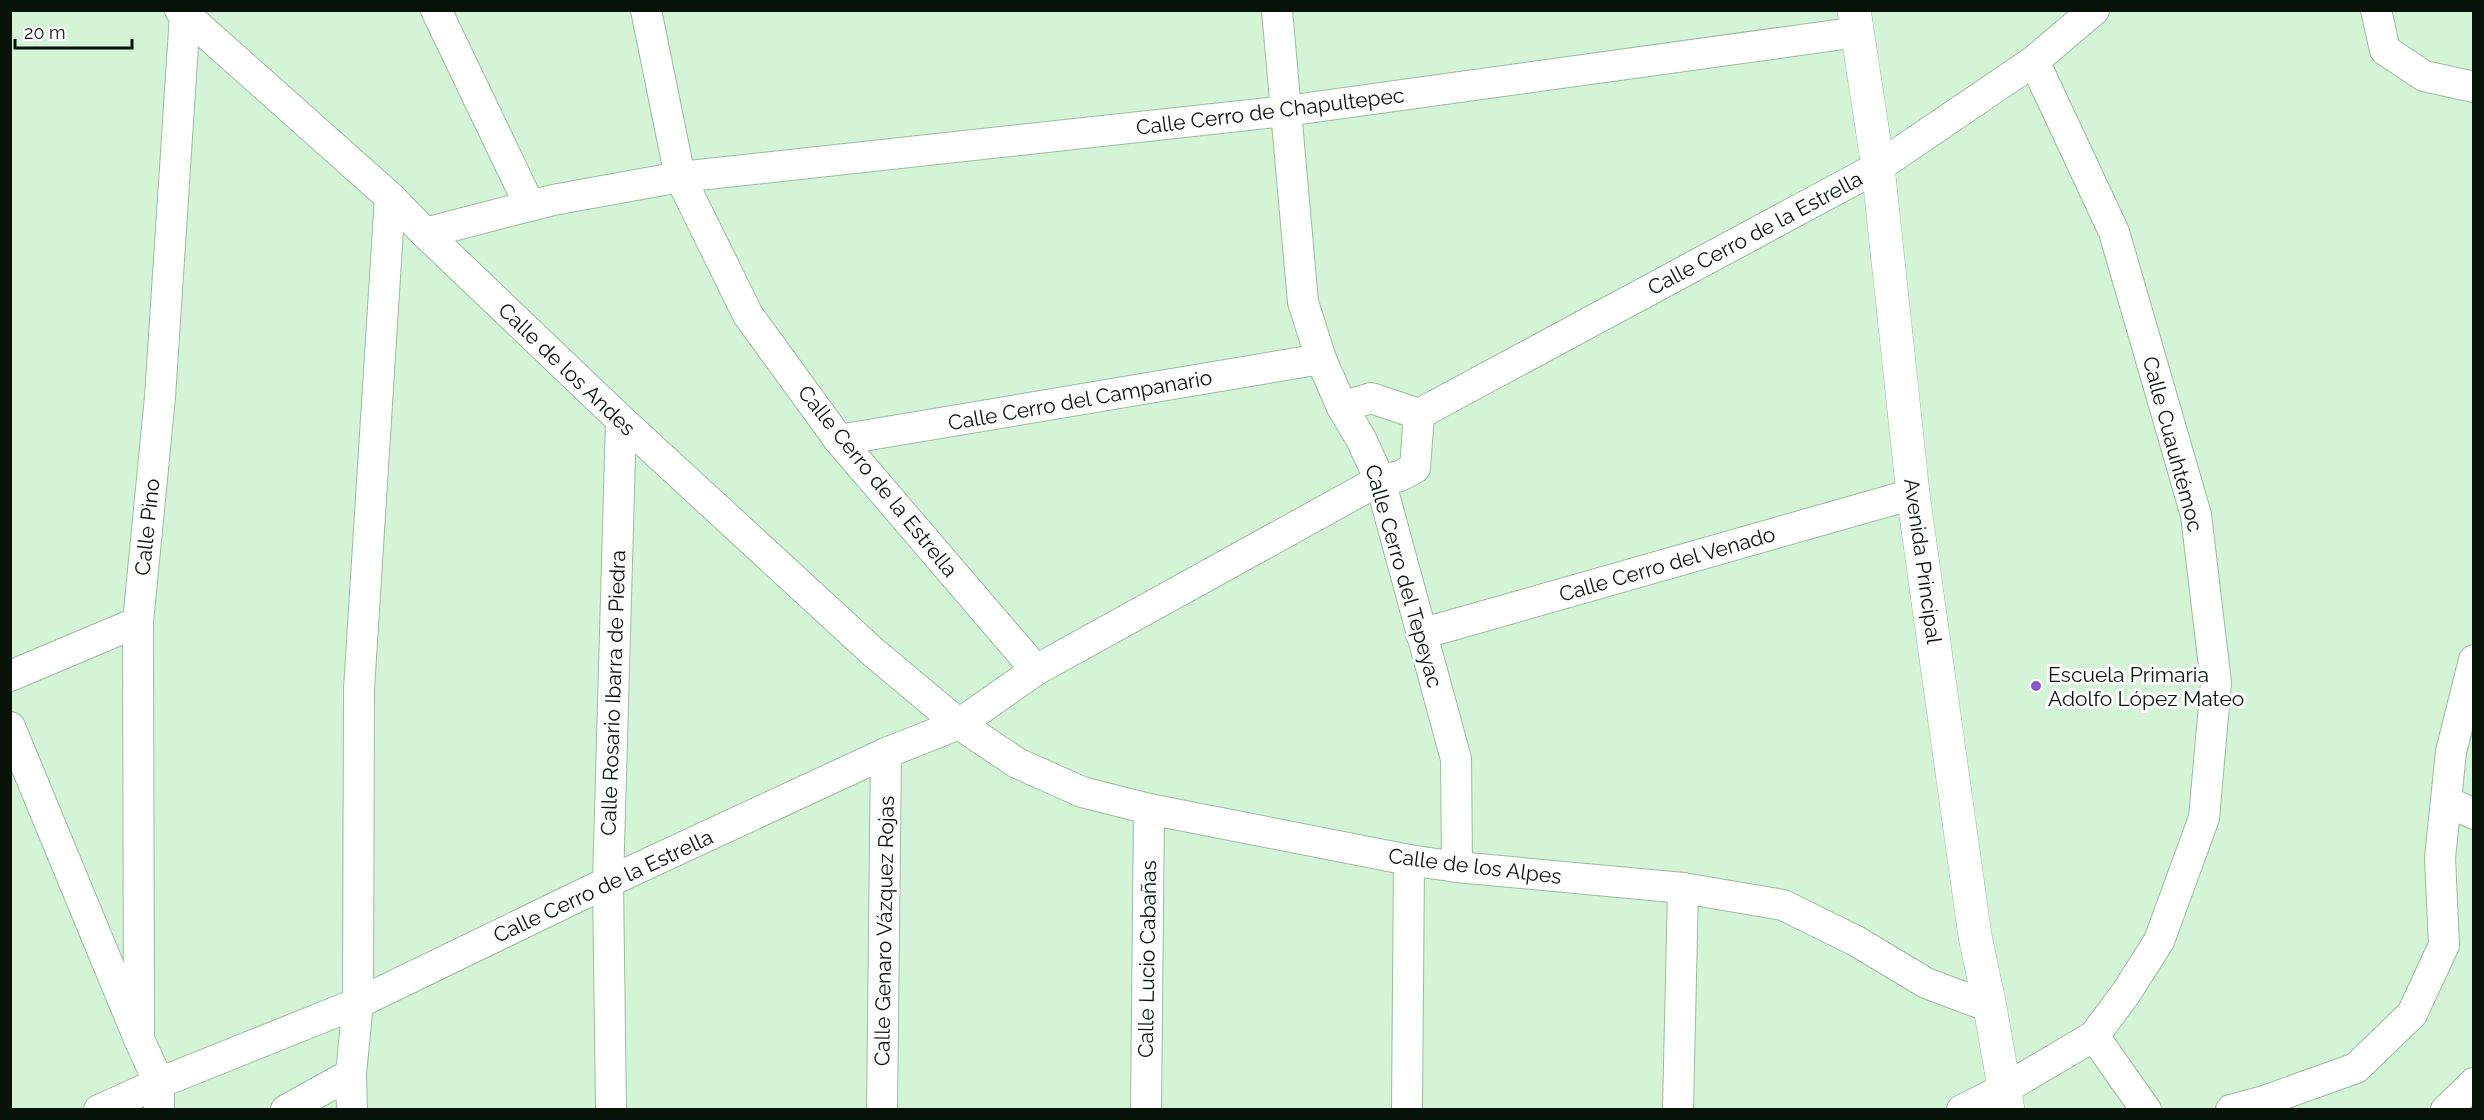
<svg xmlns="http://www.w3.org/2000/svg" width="2484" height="1120" viewBox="0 0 2484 1120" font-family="Raleway,sans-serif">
<rect width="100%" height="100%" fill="#d4f4d8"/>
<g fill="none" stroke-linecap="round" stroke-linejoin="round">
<defs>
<g id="minor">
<path d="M 180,10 L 390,197 L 425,233 L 621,420 L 873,652 L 959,724 L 1017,763 L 1082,792 L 1149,809 L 1409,860 L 1457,867 L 1683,888 L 1783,905 L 1856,941 L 1926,983 L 1990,1007"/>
<path d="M 436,10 L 530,206"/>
<path d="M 646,10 L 680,177 L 748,315 L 839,440 L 1036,670"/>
<path d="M 1277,10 L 1303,302 L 1321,359 L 1342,407 L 1361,439 L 1380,480 L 1456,759 L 1457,867"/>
<path d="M 2376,10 L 2385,50 L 2424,76 L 2474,87"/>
<path d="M 425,233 L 553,200 L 680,177 L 1286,111 L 1858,32"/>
<path d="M 1342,407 L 1371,398 L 1419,414 L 1878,167 L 2034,61 L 2094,10"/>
<path d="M 839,440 L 1321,359"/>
<path d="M 1421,634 L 1913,494"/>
<path d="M 10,676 L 138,622"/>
<path d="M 10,727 L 139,1039 L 159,1083 L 159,1110"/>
<path d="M 2446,801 L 2474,814"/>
<path d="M 2094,1036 L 2146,1110"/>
<path d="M 139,1039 L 138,622 L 160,397 L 185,15"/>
<path d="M 99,1110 L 159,1083 L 358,1003 L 608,882 L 886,753 L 959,724 L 1036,670 L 1380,480 L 1400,476 L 1415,468 L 1419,414"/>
<path d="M 286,1110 L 351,1074"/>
<path d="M 352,1110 L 351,1074 L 358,1003 L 359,689 L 390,197"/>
<path d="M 611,1110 L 608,882 L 621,420"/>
<path d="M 882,1110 L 886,753"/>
<path d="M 1146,1110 L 1149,809"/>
<path d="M 1407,1110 L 1409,860"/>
<path d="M 1678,1110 L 1683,888"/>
<path d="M 1962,1110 L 2006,1088 L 2094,1036 L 2126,993 L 2159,941 L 2204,818 L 2216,683 L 2196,515 L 2114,232 L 2034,61"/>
<path d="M 2231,1110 L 2264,1101 L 2356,1068 L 2412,1014 L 2444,945 L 2440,858 L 2451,752 L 2474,660"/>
<path d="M 2446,1110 L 2474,1083"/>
</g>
<path id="tertiary" d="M 1854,10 L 1878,167 L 1913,494 L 1975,936 L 1990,1007 L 2008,1110"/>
</defs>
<use href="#minor" stroke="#9cbba0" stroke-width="32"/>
<use href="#tertiary" stroke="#9cbba0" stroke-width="34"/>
<use href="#minor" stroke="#fff" stroke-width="30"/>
<use href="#tertiary" stroke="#fff" stroke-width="33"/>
</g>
<circle fill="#8a55cd" stroke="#fff" stroke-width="2" cx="2036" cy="686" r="6"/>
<g text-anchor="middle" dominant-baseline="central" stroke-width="6" stroke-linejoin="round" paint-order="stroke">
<g font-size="21" fill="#071209" stroke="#fff">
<text transform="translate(1270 111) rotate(-7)">Calle Cerro de Chapultepec</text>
<text transform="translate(1755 233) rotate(-28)">Calle Cerro de la Estrella</text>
<text transform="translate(567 369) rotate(44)">Calle de los Andes</text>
<text transform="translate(1080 400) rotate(-10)">Calle Cerro del Campanario</text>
<text transform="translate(2173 444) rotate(75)">Calle Cuauhtémoc</text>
<text transform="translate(878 481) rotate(51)">Calle Cerro de la Estrella</text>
<text transform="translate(147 527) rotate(-84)">Calle Pino</text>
<text transform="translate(1923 561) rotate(82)">Avenida Principal</text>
<text transform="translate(1667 564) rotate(-16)">Calle Cerro del Venado</text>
<text transform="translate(1404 576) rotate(74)">Calle Cerro del Tepeyac</text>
<text transform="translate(613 693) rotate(-88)">Calle Rosario Ibarra de Piedra</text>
<text transform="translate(1475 866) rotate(7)">Calle de los Alpes</text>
<text transform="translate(603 886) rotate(-25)">Calle Cerro de la Estrella</text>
<text transform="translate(884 931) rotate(-89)">Calle Genaro Vázquez Rojas</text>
<text transform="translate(1147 959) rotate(-89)">Calle Lucio Cabañas</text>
</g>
<g font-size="21" fill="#071209" stroke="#fff" text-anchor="start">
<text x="2048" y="674">Escuela Primaria<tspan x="2048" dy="24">Adolfo López Mateo</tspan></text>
</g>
</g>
<rect width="2484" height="1120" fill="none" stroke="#071209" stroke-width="24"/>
<path d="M15 39v9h117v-9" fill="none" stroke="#071209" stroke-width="3"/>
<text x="24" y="39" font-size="18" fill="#071209" stroke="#ffffff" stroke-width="4.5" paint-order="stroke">20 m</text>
</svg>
